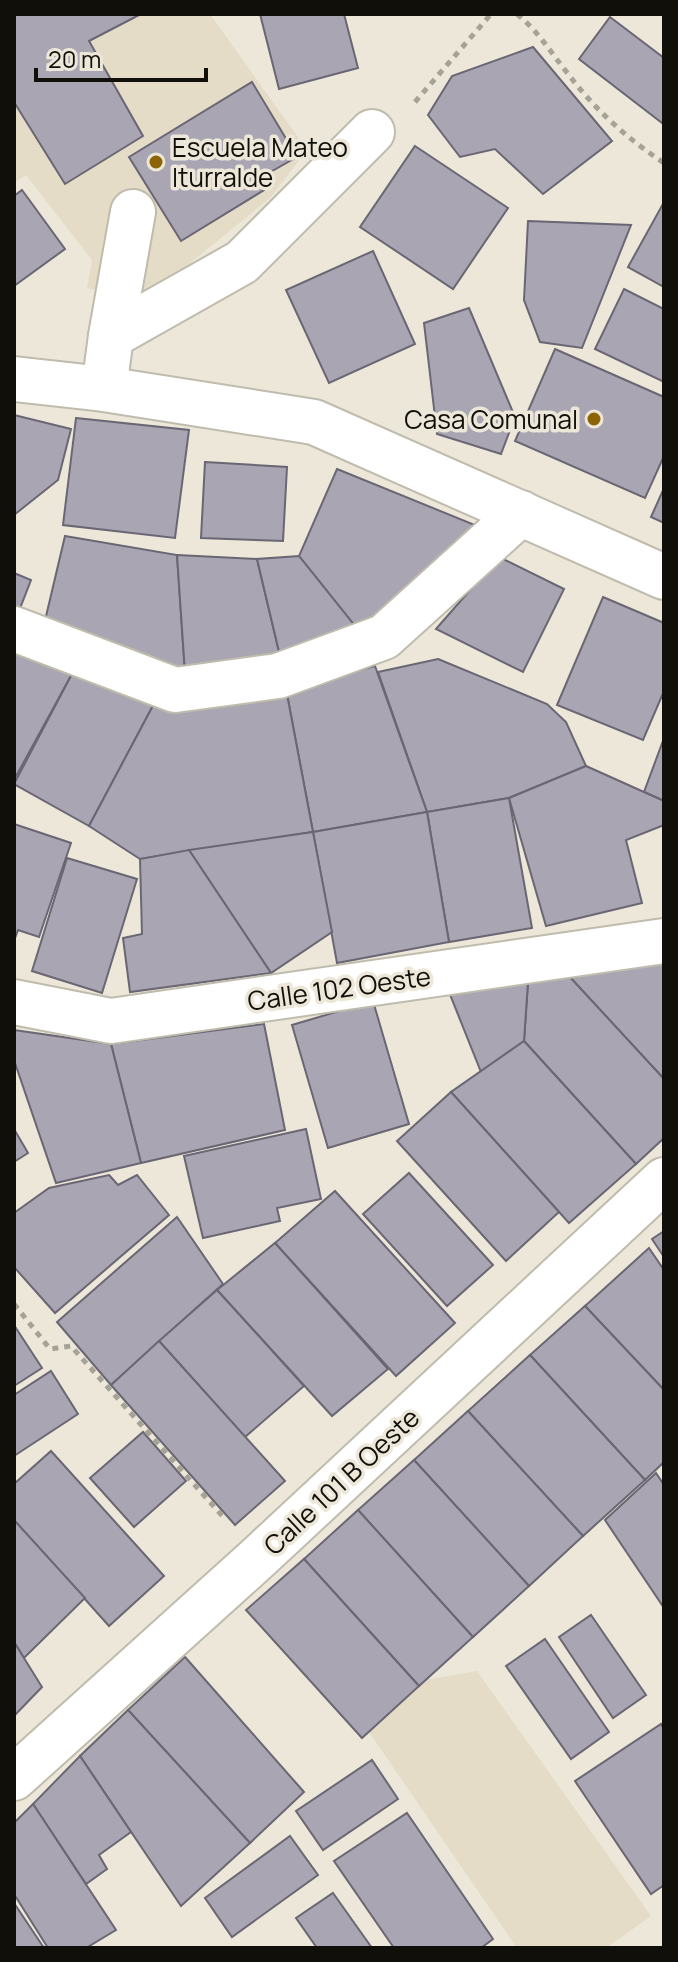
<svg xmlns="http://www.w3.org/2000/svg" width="678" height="1962" viewBox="0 0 678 1962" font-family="Manrope,sans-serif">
<rect width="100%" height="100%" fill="#ece7d8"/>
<g fill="#e4dcc6">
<path d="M 14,14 L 210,14 L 307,150 L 270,198 L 144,301 L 87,288 L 92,260 L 26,175 L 14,183 Z"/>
<path d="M 477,1671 L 651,1916 L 606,1948 L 517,1948 L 369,1732 L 425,1680 Z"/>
</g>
<g fill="#a9a5b3" stroke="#6a6673" stroke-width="2">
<path d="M 14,14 L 141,14 L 89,41 L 143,136 L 65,184 L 14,102 Z"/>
<path d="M 260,14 L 344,14 L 358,68 L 279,89 Z"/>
<path d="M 610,17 L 664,58 L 664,119 L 662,123 L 579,59 Z"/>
<path d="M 533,47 L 612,141 L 543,194 L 495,149 L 460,157 L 428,115 L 452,76 Z"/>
<path d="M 252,82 L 297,157 L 267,174 L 274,184 L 181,241 L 129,157 Z"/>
<path d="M 415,146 L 508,208 L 453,289 L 360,227 Z"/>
<path d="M 22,190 L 65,249 L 14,286 L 14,196 Z"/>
<path d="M 664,202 L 664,287 L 628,267 Z"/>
<path d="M 528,221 L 631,225 L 582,348 L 540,342 L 524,300 Z"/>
<path d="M 373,251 L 415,344 L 329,383 L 286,290 Z"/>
<path d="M 624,289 L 664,309 L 664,382 L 595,349 Z"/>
<path d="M 469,308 L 515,417 L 501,454 L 437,434 L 424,323 Z"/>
<path d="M 555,349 L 664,397 L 664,456 L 645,498 L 515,441 Z"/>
<path d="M 14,415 L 71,429 L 58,480 L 14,515 Z"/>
<path d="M 76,418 L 189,430 L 175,538 L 63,525 Z"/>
<path d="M 205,462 L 287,467 L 283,541 L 201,538 Z"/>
<path d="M 337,469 L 487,530 L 359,631 L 299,556 Z"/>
<path d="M 664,488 L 664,523 L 651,517 Z"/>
<path d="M 65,536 L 177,555 L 185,673 L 43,629 Z"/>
<path d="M 177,555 L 257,559 L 280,656 L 185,673 Z"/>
<path d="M 299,556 L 359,631 L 280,656 L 257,559 Z"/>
<path d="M 499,557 L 564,589 L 523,672 L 436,629 Z"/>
<path d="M 14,573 L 31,580 L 17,616 L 14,614 Z"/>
<path d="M 603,597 L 664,623 L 664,691 L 643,740 L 557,705 Z"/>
<path d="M 14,645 L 73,672 L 14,780 Z"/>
<path d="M 438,659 L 547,704 L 566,722 L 586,766 L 509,798 L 427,812 L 378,672 Z"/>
<path d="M 375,666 L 427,812 L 313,832 L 286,689 Z"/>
<path d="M 73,672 L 156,700 L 89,826 L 14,784 Z"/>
<path d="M 286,689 L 313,832 L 140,859 L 89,826 L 156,700 Z"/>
<path d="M 664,738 L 664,801 L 644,792 Z"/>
<path d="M 586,766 L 664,801 L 664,825 L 626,840 L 642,903 L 546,926 L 509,798 Z"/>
<path d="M 509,798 L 532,928 L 449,942 L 427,812 Z"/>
<path d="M 427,812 L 449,942 L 337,963 L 313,832 Z"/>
<path d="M 14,824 L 71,843 L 39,937 L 18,930 L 14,941 Z"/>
<path d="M 313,832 L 332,932 L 271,973 L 189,850 Z"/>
<path d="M 189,850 L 271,973 L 130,992 L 123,938 L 142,934 L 140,859 Z"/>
<path d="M 67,858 L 137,879 L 102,993 L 32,971 Z"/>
<path d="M 664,961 L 664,1079 L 568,975 Z"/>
<path d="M 568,975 L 664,1079 L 664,1138 L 636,1164 L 524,1041 L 528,982 Z"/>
<path d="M 528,982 L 524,1041 L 481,1072 L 449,992 Z"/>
<path d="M 373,1001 L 409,1124 L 328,1148 L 292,1025 Z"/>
<path d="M 264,1024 L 285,1130 L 141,1163 L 111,1044 Z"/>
<path d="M 14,1030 L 111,1044 L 141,1163 L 56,1183 L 14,1060 Z"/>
<path d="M 524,1041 L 636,1164 L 569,1223 L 451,1092 Z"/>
<path d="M 451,1092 L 559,1212 L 506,1261 L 397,1141 Z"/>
<path d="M 14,1129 L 28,1153 L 14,1162 Z"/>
<path d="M 306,1129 L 321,1199 L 277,1208 L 280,1221 L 203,1238 L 184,1156 Z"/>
<path d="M 409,1173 L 493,1265 L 447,1306 L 363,1214 Z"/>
<path d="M 109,1175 L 118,1185 L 137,1175 L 169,1215 L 55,1313 L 14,1267 L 14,1213 L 49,1188 Z"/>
<path d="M 335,1191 L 455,1323 L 396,1376 L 275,1243 Z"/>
<path d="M 177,1217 L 223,1284 L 111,1385 L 57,1322 Z"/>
<path d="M 664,1231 L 664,1257 L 652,1239 Z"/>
<path d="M 275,1243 L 388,1369 L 332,1416 L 217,1290 Z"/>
<path d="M 649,1248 L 664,1270 L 664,1390 L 585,1306 Z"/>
<path d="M 217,1290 L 304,1386 L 245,1437 L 159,1341 Z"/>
<path d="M 585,1306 L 664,1390 L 664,1462 L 645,1480 L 530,1355 Z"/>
<path d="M 14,1325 L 42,1368 L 14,1386 Z"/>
<path d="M 159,1341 L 285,1481 L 235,1525 L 111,1385 Z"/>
<path d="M 530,1355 L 645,1480 L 583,1536 L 468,1411 Z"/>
<path d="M 51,1371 L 78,1414 L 14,1456 L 14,1395 Z"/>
<path d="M 468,1411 L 583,1536 L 529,1586 L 414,1460 Z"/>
<path d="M 143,1432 L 186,1481 L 134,1527 L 90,1478 Z"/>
<path d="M 51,1451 L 164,1576 L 109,1626 L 14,1520 L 14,1484 Z"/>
<path d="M 414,1460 L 529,1586 L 473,1637 L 358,1510 Z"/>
<path d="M 656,1473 L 664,1485 L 664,1608 L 605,1520 Z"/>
<path d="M 358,1510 L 473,1637 L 419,1686 L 304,1559 Z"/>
<path d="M 14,1520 L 85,1598 L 24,1658 L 14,1642 Z"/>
<path d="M 304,1559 L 419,1686 L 362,1738 L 246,1610 Z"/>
<path d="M 591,1615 L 646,1695 L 613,1718 L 559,1637 Z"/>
<path d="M 545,1639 L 609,1732 L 571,1759 L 506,1666 Z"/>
<path d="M 14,1642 L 42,1687 L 14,1716 Z"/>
<path d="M 185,1657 L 304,1792 L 250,1843 L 128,1710 Z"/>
<path d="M 128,1710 L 250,1843 L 181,1906 L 80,1756 Z"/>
<path d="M 661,1724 L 664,1729 L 664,1885 L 651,1894 L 575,1781 Z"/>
<path d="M 80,1756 L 131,1832 L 99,1855 L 107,1869 L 86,1884 L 33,1804 Z"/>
<path d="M 372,1760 L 398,1799 L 323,1850 L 296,1811 Z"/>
<path d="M 33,1804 L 116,1930 L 86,1948 L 48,1948 L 14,1894 L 14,1823 Z"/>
<path d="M 407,1813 L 493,1939 L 481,1948 L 394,1948 L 334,1861 Z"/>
<path d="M 290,1836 L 318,1875 L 232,1937 L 205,1898 Z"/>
<path d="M 333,1893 L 372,1948 L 317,1948 L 296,1918 Z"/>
<path d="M 14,1903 L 44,1948 L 14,1948 Z"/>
</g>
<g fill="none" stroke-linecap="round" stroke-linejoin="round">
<defs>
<g id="minor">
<path d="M 111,336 L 133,212"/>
<path d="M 14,379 L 104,389 L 314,422 L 664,577"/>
<path d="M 104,389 L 111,336 L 242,262 L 372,132"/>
<path d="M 14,629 L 175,690 L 278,676 L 384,637 L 521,513"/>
<path d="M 14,1002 L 111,1021 L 664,941"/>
<path d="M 14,1778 L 259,1557 L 664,1180"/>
</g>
</defs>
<use href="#minor" stroke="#c0bcad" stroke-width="48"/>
<g stroke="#a5a296" stroke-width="5" stroke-dasharray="6 6" stroke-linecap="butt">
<path d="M 517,14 C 539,32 551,53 569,75 C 595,110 628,139 664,163"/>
<path d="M 415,102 L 491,14"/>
<path d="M 14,1304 L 50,1349 L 71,1346 L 225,1519"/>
</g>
<use href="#minor" stroke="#fff" stroke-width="44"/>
</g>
<g fill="#8c6405" stroke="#ece7d8" stroke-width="3">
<circle cx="156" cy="162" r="8"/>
<circle cx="594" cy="419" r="8"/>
</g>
<g text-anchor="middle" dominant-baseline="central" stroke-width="7" stroke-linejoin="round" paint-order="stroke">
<g font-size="26" fill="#100f09" stroke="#ece7d8" text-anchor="start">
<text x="172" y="147">Escuela Mateo<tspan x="172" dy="30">Iturralde</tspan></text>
<text x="578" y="419" text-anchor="end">Casa Comunal</text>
</g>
<g font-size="26" fill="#100f09" stroke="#ece7d8">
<text transform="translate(339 988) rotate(-8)">Calle 102 Oeste</text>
<text transform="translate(341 1481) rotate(-43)">Calle 101 B Oeste</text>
</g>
</g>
<rect width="678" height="1962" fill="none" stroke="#100f09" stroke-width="32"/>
<path d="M36 68v12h170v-12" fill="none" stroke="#100f09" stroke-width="4"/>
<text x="48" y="68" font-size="24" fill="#100f09" stroke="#ece7d8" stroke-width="6" paint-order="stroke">20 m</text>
</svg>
